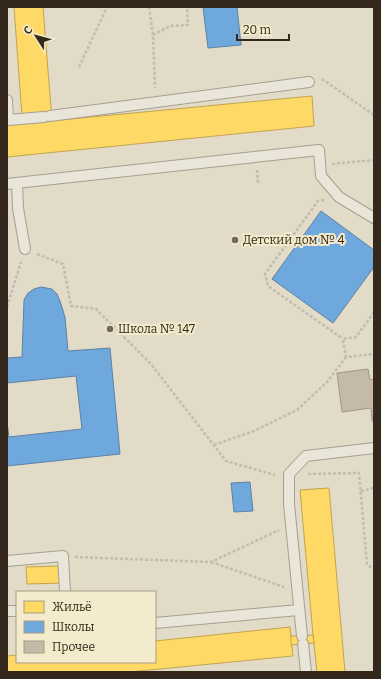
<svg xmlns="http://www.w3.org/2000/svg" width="381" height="679" viewBox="0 0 381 679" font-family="Bitter,serif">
<rect width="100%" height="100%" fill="#e1dbc7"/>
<g fill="#ffd966" stroke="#c2a450">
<path d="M 14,7 L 43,7 L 52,121 L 46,121 L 22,116 Z"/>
<path d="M 312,96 L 314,126 L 7,157 L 7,125 Z"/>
<path d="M 329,488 L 345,672 L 317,672 L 313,635 L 300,490 Z"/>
<path d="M 61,566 L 62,583 L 27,584 L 26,567 Z"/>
<path d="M 290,627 L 293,656 L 129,672 L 7,672 L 7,656 L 17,655 L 17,662 L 155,662 L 155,641 Z"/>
<path d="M 313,635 L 314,643 L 291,645 L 291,636 Z"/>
</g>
<g fill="#6fa8dc" stroke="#5d82a2">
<path d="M 203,7 L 237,7 L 241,45 L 208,48 Z"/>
<path d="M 321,211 L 374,250 L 374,267 L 333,323 L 272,279 Z"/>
<path d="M 41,287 L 52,289 L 57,294 L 60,301 L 65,317 L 68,351 L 110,348 L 120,454 L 7,466 L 7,422 L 9,437 L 82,429 L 76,376 L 7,383 L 7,358 L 22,357 L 24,300 L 28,293 L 34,289 Z"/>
<path d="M 250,482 L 253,511 L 234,512 L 231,483 Z"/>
</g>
<path fill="#c5b9a8" stroke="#a19787" d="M 368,369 L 370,380 L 374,379 L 374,421 L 372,421 L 371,408 L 342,412 L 337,373 Z"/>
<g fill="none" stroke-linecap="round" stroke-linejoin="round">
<defs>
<g id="lane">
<path d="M 7,100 L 8,120 L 44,117"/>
<path d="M 50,116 L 309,82"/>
<path d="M 17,183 L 18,208 L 25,249"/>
<path d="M 7,184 L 319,150 L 321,176 L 339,197 L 374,218"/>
<path d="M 7,561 L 63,556 L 65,592"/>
<path d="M 7,611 L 17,611"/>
<path d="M 155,623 L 299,610"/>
<path d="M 302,636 L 289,504 L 289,474 L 306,456 L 374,448"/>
<path d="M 303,644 L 306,672"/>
</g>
</defs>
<use href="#lane" stroke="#a69f91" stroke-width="12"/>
<g stroke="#c2bcb1" stroke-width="2.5" stroke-dasharray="3 2" stroke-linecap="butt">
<path d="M 149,7 L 153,35 L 155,88"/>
<path d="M 153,35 L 170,26 L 188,25 L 187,7"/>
<path d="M 79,67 L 107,7"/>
<path d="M 322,79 L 374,115"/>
<path d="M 332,164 L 374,160"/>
<path d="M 257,170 L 258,183"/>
<path d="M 324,200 L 318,201 L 265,274 L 268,286 L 343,339"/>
<path d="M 37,254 L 63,264 L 71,306 L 96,309 L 151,364 L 226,461 L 275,475"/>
<path d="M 7,307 L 21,262"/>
<path d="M 374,312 L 356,337 L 343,339 L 346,357 L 374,354"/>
<path d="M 214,445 L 254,431 L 297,410 L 327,382 L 346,357"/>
<path d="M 308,474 L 359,473 L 367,564 L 374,570"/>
<path d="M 361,491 L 374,488"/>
<path d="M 75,557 L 211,562 L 279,530"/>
<path d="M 211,562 L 284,587"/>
</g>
<use href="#lane" stroke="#eae5d9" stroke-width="10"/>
</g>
<g fill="#706757" stroke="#f4ebcc" stroke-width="1.5">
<circle cx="235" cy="240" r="4"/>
<circle cx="110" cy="329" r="4"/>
</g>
<g text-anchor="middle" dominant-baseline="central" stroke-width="4" stroke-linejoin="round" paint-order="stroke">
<g font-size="12" fill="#33281b" stroke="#f4ebcc" text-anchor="start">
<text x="243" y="240">Детский дом № 4</text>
<text x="118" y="329">Школа № 147</text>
</g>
</g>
<rect width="381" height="679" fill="none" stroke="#33281b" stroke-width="16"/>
<rect x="16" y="591" width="140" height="72" fill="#f4ebcc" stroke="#a79d85"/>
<rect x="24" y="601" width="20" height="12" fill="#ffd966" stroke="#a79d85"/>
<text x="52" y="611" font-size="12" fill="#33281b">Жильё</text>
<rect x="24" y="621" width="20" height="12" fill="#6fa8dc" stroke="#a79d85"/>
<text x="52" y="631" font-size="12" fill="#33281b">Школы</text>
<rect x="24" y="641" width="20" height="12" fill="#c5b9a8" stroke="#a79d85"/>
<text x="52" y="651" font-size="12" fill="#33281b">Прочее</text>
<g transform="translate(36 36) rotate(306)" stroke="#f4ebcc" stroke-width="3" paint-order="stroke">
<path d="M0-3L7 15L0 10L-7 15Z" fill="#33281b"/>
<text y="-6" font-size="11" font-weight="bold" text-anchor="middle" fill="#33281b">С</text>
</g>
<path d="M237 34v6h52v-6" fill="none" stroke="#33281b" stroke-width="2"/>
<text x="243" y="34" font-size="12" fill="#33281b" stroke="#f4ebcc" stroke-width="3" paint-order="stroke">20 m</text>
</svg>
